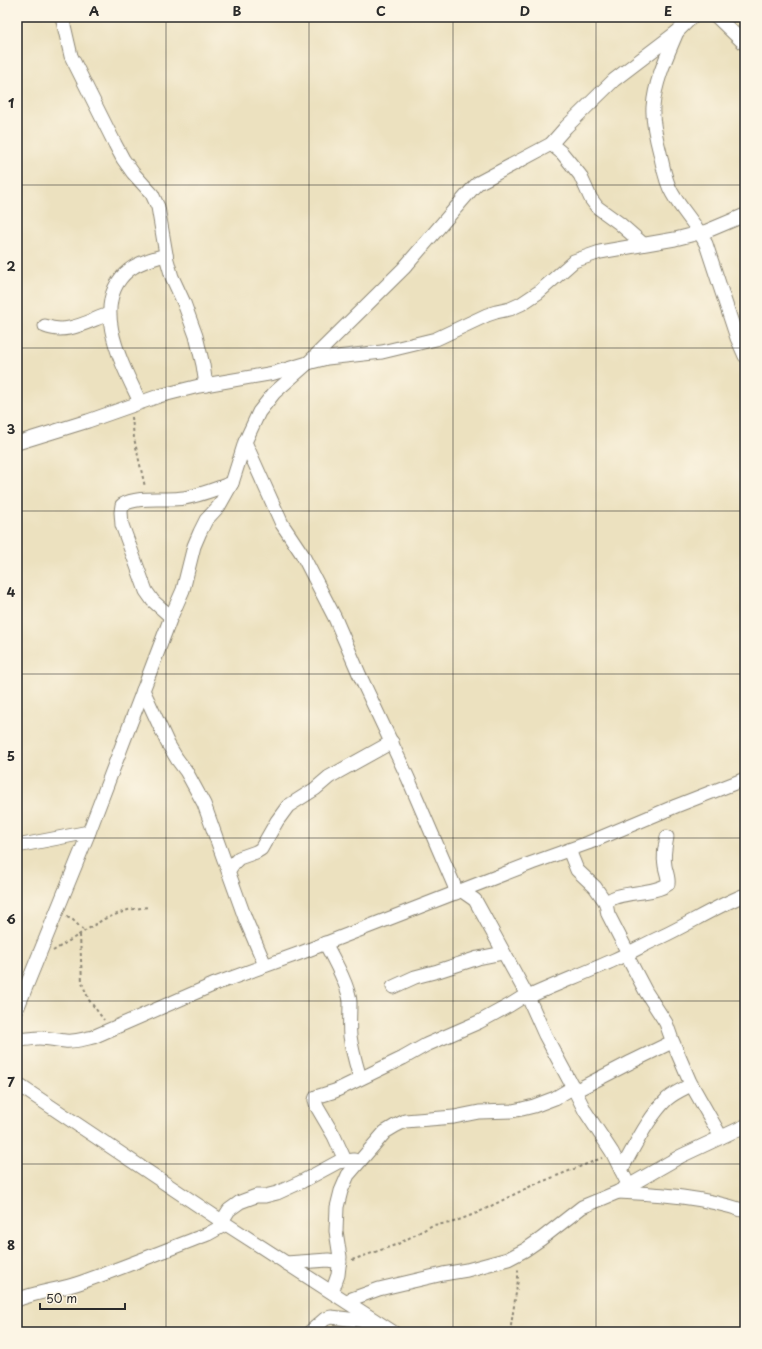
<svg xmlns="http://www.w3.org/2000/svg" width="762" height="1349" viewBox="0 0 762 1349" font-family="'Playpen Sans',sans-serif">
<rect width="100%" height="100%" fill="#fcf5e5"/>
<filter id="ink" filterUnits="userSpaceOnUse"><feTurbulence type="fractalNoise" baseFrequency=".025" numOctaves="2"/><feDisplacementMap in="SourceGraphic" scale="8" xChannelSelector="R" yChannelSelector="G"/><feConvolveMatrix kernelMatrix="1 2 1 2 8 2 1 2 1" color-interpolation-filters="sRGB"/></filter>
<filter id="wash" filterUnits="userSpaceOnUse"><feTurbulence type="fractalNoise" baseFrequency=".012" numOctaves="4" result="noise"/><feDisplacementMap in="SourceGraphic" scale="16" xChannelSelector="R" yChannelSelector="G"/><feGaussianBlur stdDeviation="0.9" result="paint"/><feColorMatrix in="noise" values="0 0 0 0 0 0 0 0 0 0 0 0 0 0 0 0 0 1.4 0 .05"/><feComposite in="paint" operator="in"/></filter>
<g filter="url(#wash)">
<rect width="100%" height="100%" fill="#ece1bf"/>
</g>
<g filter="url(#ink)">
<g fill="none" stroke-linecap="round" stroke-linejoin="round">
<defs>
<g id="street">
<path d="M 62,17 L 71,56 L 115,144 L 123,159 L 133,173 L 152,194 L 158,207 L 167,260 L 172,277 L 184,303 L 196,336 L 203,365 L 206,385"/>
<path d="M 717,17 L 745,44"/>
<path d="M 677,32 C 667,56 655,81 653,107 C 652,122 656,138 660,153 C 663,166 665,181 672,193 C 682,211 697,225 706,244 L 737,338 L 745,356"/>
<path d="M 551,144 L 562,153 L 580,175 L 591,199 L 597,207 L 619,223 L 643,244"/>
<path d="M 45,326 C 67,335 88,321 109,314"/>
<path d="M 140,402 C 123,366 88,303 129,270 C 139,262 154,258 166,255"/>
<path d="M 245,442 L 282,524 L 302,554 L 335,618 L 360,676 L 408,778 L 454,885 L 456,893"/>
<path d="M 17,443 L 88,421 L 159,396 L 199,386 L 274,373 L 308,363 L 327,358 L 382,352 L 436,339 L 487,315 L 496,312 L 510,309 L 521,304 L 539,292 L 574,261 L 600,252 L 675,239 L 707,231 L 745,215"/>
<path d="M 171,617 L 153,601 L 146,591 L 122,525 L 121,512 L 122,505 C 139,495 165,501 184,498 C 201,495 216,489 232,483"/>
<path d="M 143,690 L 168,744 L 177,759 L 186,771 L 204,804 L 245,918 L 265,965"/>
<path d="M 17,846 L 89,832"/>
<path d="M 569,850 L 577,870 L 595,887 L 606,903"/>
<path d="M 229,870 L 234,863 L 239,858 L 256,852 L 261,849 L 277,821 L 288,806 L 315,789 L 329,777 L 392,742"/>
<path d="M 462,891 L 475,900 L 480,909 L 528,997 L 545,1035 L 575,1091 L 585,1111 L 612,1152 L 629,1186"/>
<path d="M 325,943 C 333,958 349,986 350,1002 C 350,1014 349,1025 350,1036 C 352,1051 356,1064 360,1078"/>
<path d="M 628,953 L 608,914 L 606,904 C 614,890 652,896 668,884 C 669,878 666,872 665,866 C 663,856 665,847 667,837"/>
<path d="M 626,954 L 646,992 L 666,1023 L 672,1040 L 690,1082 L 721,1137"/>
<path d="M 393,987 L 415,977 L 438,971 L 478,958 L 503,953"/>
<path d="M 528,997 C 556,984 586,973 614,960 C 630,953 645,944 661,937 C 689,924 716,906 745,895"/>
<path d="M 17,1009 L 89,832 L 171,617 L 183,590 L 194,546 L 200,532 L 206,520 L 219,506 L 232,483 L 245,442 L 259,412 L 274,393 L 308,363 L 404,268 L 472,189 L 478,183 L 495,174 L 551,144 L 566,127 L 614,80 L 677,32 L 692,17"/>
<path d="M 17,1038 C 25,1041 31,1038 39,1038 C 48,1038 56,1040 65,1041 C 74,1042 84,1039 93,1037 L 215,984 L 303,952 L 532,863 L 588,843 L 676,806 L 745,779"/>
<path d="M 17,1084 L 226,1224 L 393,1332"/>
<path d="M 575,1091 L 631,1062 L 672,1042"/>
<path d="M 345,1160 L 334,1136 L 317,1107 L 315,1100 L 316,1097 L 335,1091 L 403,1058 L 426,1045 L 479,1022 L 510,1005 L 526,995"/>
<path d="M 621,1170 C 635,1146 647,1119 667,1099 C 674,1093 683,1089 691,1085"/>
<path d="M 618,1192 C 661,1194 704,1197 745,1211"/>
<path d="M 222,1221 L 229,1210 L 240,1202 L 256,1196 L 265,1196 L 277,1193 L 301,1182 L 338,1162 L 354,1160"/>
<path d="M 286,1263 L 328,1260 L 340,1262"/>
<path d="M 332,1292 L 338,1275 L 340,1257 L 336,1231 L 337,1207 L 341,1191 L 348,1175 L 385,1132 L 395,1126 L 405,1121 L 454,1117 L 479,1112 L 512,1111 L 522,1109 L 534,1106 L 555,1098 L 574,1087"/>
<path d="M 17,1300 C 38,1291 61,1290 82,1282 C 124,1267 166,1250 208,1234 L 226,1224"/>
<path d="M 346,1301 L 379,1289 L 443,1274 L 467,1270 L 508,1259 L 525,1250 L 541,1239 L 582,1207 L 618,1192 L 681,1156 L 745,1126"/>
<path d="M 310,1332 L 325,1319 L 331,1317 L 375,1322"/>
</g>
</defs>
<use href="#street" stroke="#8c8675" stroke-width="15"/>
<g stroke="#8c8675" stroke-width="2" stroke-dasharray="3 3" stroke-linecap="butt">
<path d="M 132,417 L 134,438 L 145,487"/>
<path d="M 67,917 L 73,920 L 84,931"/>
<path d="M 80,935 L 82,983 L 89,1000 L 104,1020"/>
<path d="M 53,951 L 104,919 L 128,910 L 148,907"/>
<path d="M 352,1260 L 398,1244 L 433,1225 L 451,1223 L 477,1213 L 531,1186 L 602,1158"/>
<path d="M 510,1332 L 518,1280 L 518,1267"/>
</g>
<use href="#street" stroke="#fff" stroke-width="13"/>
</g>
</g>
<path fill="none" stroke="#2b2b2b" stroke-width="1" stroke-opacity="0.55" d="M 166,17 L 166,1332M 309,17 L 309,1332M 453,17 L 453,1332M 596,17 L 596,1332M 17,185 L 745,185M 17,348 L 745,348M 17,511 L 745,511M 17,674 L 745,674M 17,838 L 745,838M 17,1001 L 745,1001M 17,1164 L 745,1164"/>
<rect width="762" height="1349" fill="none" stroke="#fcf5e5" stroke-width="44"/>
<path d="M40 1303v6h85v-6" fill="none" stroke="#2b2b2b" stroke-width="2"/>
<text x="46" y="1303" font-size="12" fill="#2b2b2b" stroke="#fcf5e5" stroke-width="3" paint-order="stroke">50 m</text>
<rect x="22" y="22" width="718" height="1305" fill="none" stroke="#2b2b2b" stroke-width="1.5"/>
<g font-size="13" text-anchor="middle" font-weight="bold" fill="#2b2b2b">
<text x="94" y="16">A</text>
<text x="237" y="16">B</text>
<text x="381" y="16">C</text>
<text x="525" y="16">D</text>
<text x="668" y="16">E</text>
<text x="11" y="108">1</text>
<text x="11" y="271">2</text>
<text x="11" y="434">3</text>
<text x="11" y="597">4</text>
<text x="11" y="761">5</text>
<text x="11" y="924">6</text>
<text x="11" y="1087">7</text>
<text x="11" y="1250">8</text>
</g>
</svg>
